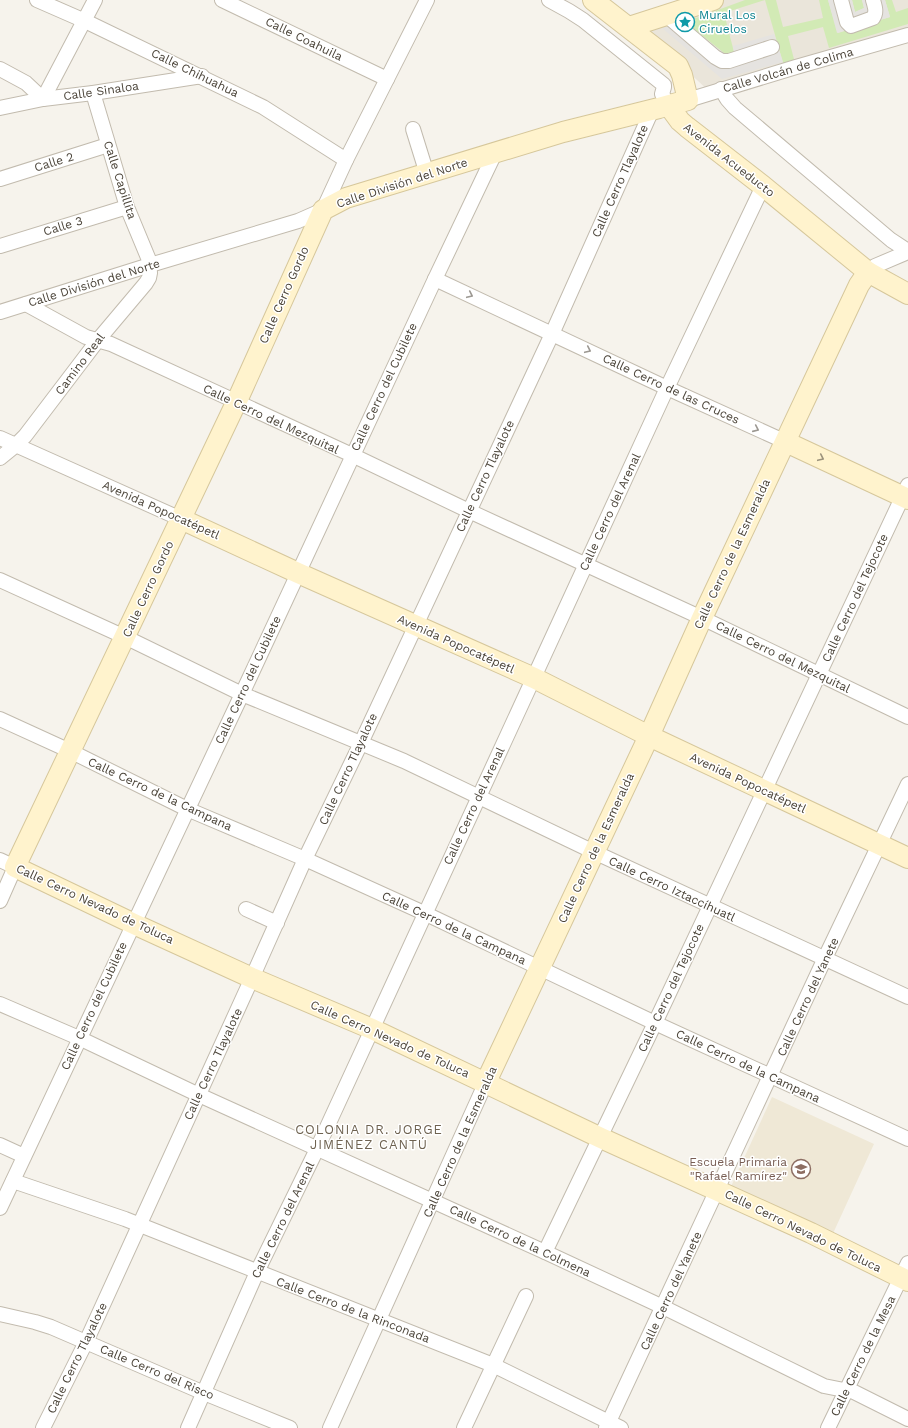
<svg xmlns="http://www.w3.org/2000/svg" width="908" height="1428" viewBox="0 0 908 1428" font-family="'Work Sans',sans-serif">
<rect width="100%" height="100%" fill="#f6f3ec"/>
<path fill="#eae5da" d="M 717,0 L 908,0 L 908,33 L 714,96 L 681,65 L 633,29 Z"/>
<path fill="#efe8d6" d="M 772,1097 L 874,1144 L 830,1240 L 728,1193 Z"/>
<g fill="#d2eab5">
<path d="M 745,0 L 776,0 L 783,27 L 823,18 L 819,0 L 828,0 L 838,33 L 890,17 L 885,0 L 892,0 L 896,12 L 908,8 L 908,24 L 829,48 L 823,27 L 788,36 L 796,67 L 785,70 L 765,0 L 724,13 L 734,52 L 725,54 L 685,22 Z"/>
<path d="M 852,0 L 862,0 L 864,8 L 855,12 Z"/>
</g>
<g fill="#e5e3e0">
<path d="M 828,0 L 852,0 L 855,12 L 864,8 L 862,0 L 885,0 L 890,17 L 837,33 Z"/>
<path d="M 685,22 L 725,54 L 734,52 L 733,46 L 774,34 L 783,62 L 722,79 L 662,28 Z"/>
</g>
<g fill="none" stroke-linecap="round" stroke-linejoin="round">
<defs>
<g id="street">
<path d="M 37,0 L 85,21 L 263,107 L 346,160"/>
<path d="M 222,0 L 387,79"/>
<path d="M 549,0 L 569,11 L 583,20 L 664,85 L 664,87 L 662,94 L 669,106"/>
<path d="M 841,0 L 847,22 L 851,26 L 873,18 C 877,12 875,7 873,0"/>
<path d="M 666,15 L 715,57 L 722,61 L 729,61 L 772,47"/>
<path d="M 0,69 L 26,83 L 43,99 L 95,0"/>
<path d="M 721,89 L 727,99 L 735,108 L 891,240 L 908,251"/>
<path d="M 688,100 L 796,67 L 908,35"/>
<path d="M 0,108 L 43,99 L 93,93 L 202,76"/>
<path d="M 413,129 L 427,174"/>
<path d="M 0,179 L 108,145"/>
<path d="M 0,246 L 127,207"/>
<path d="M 868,272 L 875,266 L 908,252"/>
<path d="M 435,279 L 667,388 L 786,442"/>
<path d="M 26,304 L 86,337 L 111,344 L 352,455 L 469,511 L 702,618 L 908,717"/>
<path d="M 0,312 L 150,265 L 298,221 L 323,210 L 346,160 L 427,0"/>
<path d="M 0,438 L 181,519"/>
<path d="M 0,458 L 16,445 L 25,436 L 98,340 L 146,283 L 149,278 L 150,273 L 149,260 L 127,207 L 93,93"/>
<path d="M 0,580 L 125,637 L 242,694 L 404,761 L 594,852 L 908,997"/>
<path d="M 0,719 L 70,751 L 187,809 L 305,859 L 424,913 L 655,1023 L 908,1139"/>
<path d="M 0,860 L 15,867 L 0,901"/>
<path d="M 246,909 L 277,923"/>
<path d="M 0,1004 L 79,1038 L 199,1095 L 545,1252 L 663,1307 L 824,1386 L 854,1392 L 908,1419"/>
<path d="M 0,1145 L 24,1156"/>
<path d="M 13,1181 L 125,1219 L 493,1365 L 621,1428"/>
<path d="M 0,1208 L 242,694 L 435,279 L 495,153"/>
<path d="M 545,1252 L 655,1023 L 908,485"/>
<path d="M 0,1314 L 35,1322 L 51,1327 L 204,1393 L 290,1428"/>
<path d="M 43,1428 L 86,1342 L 252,978 L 305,859 L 361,743 L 552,334 L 652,110"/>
<path d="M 188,1428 L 257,1272 L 317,1149 L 667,388 L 763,186"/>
<path d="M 330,1428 L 486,1082"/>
<path d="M 464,1428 L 526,1296"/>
<path d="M 606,1428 L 825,958 L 908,784"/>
<path d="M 828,1428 L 908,1263"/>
</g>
<g id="secondary">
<path d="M 593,0 L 678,66 L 682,75 L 688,100 L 659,108 L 563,132 L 346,198 L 323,210 L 236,403 L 15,867 L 134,924 L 252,978 L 372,1029 L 601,1138 L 811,1233 L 908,1281"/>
<path d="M 629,27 L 713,0"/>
<path d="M 669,106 L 680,121 L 687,127 L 763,186 L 868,272 L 908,294"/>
<path d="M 786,442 L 908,499"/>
<path d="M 181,519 L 298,573 L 534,678 L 649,736 L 908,858"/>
<path d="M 486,1082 L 649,736 L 702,618 L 859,285 L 868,272"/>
</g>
</defs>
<use href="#street" stroke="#c2bbae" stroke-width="16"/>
<use href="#secondary" stroke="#d6c79b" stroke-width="22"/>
<use href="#street" stroke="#fff" stroke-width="14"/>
<use href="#secondary" stroke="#fff3cd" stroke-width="20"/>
</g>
<defs><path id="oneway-chevron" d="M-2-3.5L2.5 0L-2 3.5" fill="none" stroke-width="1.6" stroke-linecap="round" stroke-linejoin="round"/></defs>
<g stroke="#9c9892">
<use href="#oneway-chevron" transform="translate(470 295) rotate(25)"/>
<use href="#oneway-chevron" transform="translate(588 350) rotate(25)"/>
<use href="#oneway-chevron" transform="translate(756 429) rotate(24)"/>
</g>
<use stroke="#9c937c" href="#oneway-chevron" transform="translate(821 458) rotate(25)"/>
<defs>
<symbol id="sight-ring" viewBox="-11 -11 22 22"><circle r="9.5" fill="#fff" stroke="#0f9aa8" stroke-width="1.5"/><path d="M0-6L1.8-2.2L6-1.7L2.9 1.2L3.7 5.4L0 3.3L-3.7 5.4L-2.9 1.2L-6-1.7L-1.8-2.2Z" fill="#0f9aa8"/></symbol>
<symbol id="school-ring" viewBox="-11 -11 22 22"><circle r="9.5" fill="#fff" stroke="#8d6e63" stroke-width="1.5"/><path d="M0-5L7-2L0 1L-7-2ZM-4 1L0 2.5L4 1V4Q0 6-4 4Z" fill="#8d6e63"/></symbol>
</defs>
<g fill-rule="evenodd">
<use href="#sight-ring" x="674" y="11" width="22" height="22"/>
<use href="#school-ring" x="790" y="1158" width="22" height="22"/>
</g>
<g text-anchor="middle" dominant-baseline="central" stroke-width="3" stroke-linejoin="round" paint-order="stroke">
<g font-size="12" fill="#0d838f" stroke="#fff" text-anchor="start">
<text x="699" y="15">Mural Los<tspan x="699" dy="14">Ciruelos</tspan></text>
</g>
<g font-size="12" fill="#4b4439" stroke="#fff">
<text transform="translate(304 39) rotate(26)">Calle Coahuila</text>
<text transform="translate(788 70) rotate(-16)">Calle Volcán de Colima</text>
<text transform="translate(195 73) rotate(26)">Calle Chihuahua</text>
<text transform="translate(101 91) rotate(-8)">Calle Sinaloa</text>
<text transform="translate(729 160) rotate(38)">Avenida Acueducto</text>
<text transform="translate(54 162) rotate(-17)">Calle 2</text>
<text transform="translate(120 180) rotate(72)">Calle Capillita</text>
<text transform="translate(620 181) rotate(-66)">Calle Cerro Tlayalote</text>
<text transform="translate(402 183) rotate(-18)">Calle División del Norte</text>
<text transform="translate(63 226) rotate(-17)">Calle 3</text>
<text transform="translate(94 283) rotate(-17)">Calle División del Norte</text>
<text transform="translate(284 295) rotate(-66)">Calle Cerro Gordo</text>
<text transform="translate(80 364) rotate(-53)">Camino Real</text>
<text transform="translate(384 387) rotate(-65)">Calle Cerro del Cubilete</text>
<text transform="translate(671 389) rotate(25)">Calle Cerro de las Cruces</text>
<text transform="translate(271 419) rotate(25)">Calle Cerro del Mezquital</text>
<text transform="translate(485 476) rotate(-65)">Calle Cerro Tlayalote</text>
<text transform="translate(161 510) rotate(24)">Avenida Popocatépetl</text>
<text transform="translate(610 512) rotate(-65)">Calle Cerro del Arenal</text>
<text transform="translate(732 554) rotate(-65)">Calle Cerro de la Esmeralda</text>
<text transform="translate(148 589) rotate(-65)">Calle Cerro Gordo</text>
<text transform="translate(855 598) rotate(-65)">Calle Cerro del Tejocote</text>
<text transform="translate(456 644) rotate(24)">Avenida Popocatépetl</text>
<text transform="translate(783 657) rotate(26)">Calle Cerro del Mezquital</text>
<text transform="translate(248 680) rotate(-65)">Calle Cerro del Cubilete</text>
<text transform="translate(348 769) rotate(-65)">Calle Cerro Tlayalote</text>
<text transform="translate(748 783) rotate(25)">Avenida Popocatépetl</text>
<text transform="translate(160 794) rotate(25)">Calle Cerro de la Campana</text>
<text transform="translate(474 806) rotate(-65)">Calle Cerro del Arenal</text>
<text transform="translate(596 848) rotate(-65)">Calle Cerro de la Esmeralda</text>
<text transform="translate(672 889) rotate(25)">Calle Cerro Iztaccíhuatl</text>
<text transform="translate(95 904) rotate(25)">Calle Cerro Nevado de Toluca</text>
<text transform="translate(454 928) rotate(25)">Calle Cerro de la Campana</text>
<text transform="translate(671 988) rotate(-65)">Calle Cerro del Tejocote</text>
<text transform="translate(808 997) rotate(-65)">Calle Cerro del Yanete</text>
<text transform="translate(94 1006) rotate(-65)">Calle Cerro del Cubilete</text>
<text transform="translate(390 1039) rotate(24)">Calle Cerro Nevado de Toluca</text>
<text transform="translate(213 1064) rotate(-65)">Calle Cerro Tlayalote</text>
<text transform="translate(748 1066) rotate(25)">Calle Cerro de la Campana</text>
<text transform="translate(460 1142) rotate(-66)">Calle Cerro de la Esmeralda</text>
<text transform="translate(283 1220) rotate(-64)">Calle Cerro del Arenal</text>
<text transform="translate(803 1231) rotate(26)">Calle Cerro Nevado de Toluca</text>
<text transform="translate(520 1241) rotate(25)">Calle Cerro de la Colmena</text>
<text transform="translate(671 1291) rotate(-65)">Calle Cerro del Yanete</text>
<text transform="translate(353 1310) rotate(21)">Calle Cerro de la Rinconada</text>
<text transform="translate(863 1356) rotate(-64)">Calle Cerro de la Mesa</text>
<text transform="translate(77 1358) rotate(-64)">Calle Cerro Tlayalote</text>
<text transform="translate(157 1372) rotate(23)">Calle Cerro del Risco</text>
</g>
<g font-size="12" fill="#785e54" stroke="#fff" text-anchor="end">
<text x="787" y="1162">Escuela Primaria<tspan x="787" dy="14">"Rafael Ramírez"</tspan></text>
</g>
<g font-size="13" letter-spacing="1" fill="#6e6250" stroke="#fff">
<text x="369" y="1129">COLONIA DR. JORGE<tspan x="369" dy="15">JIMÉNEZ CANTÚ</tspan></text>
</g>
</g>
</svg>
